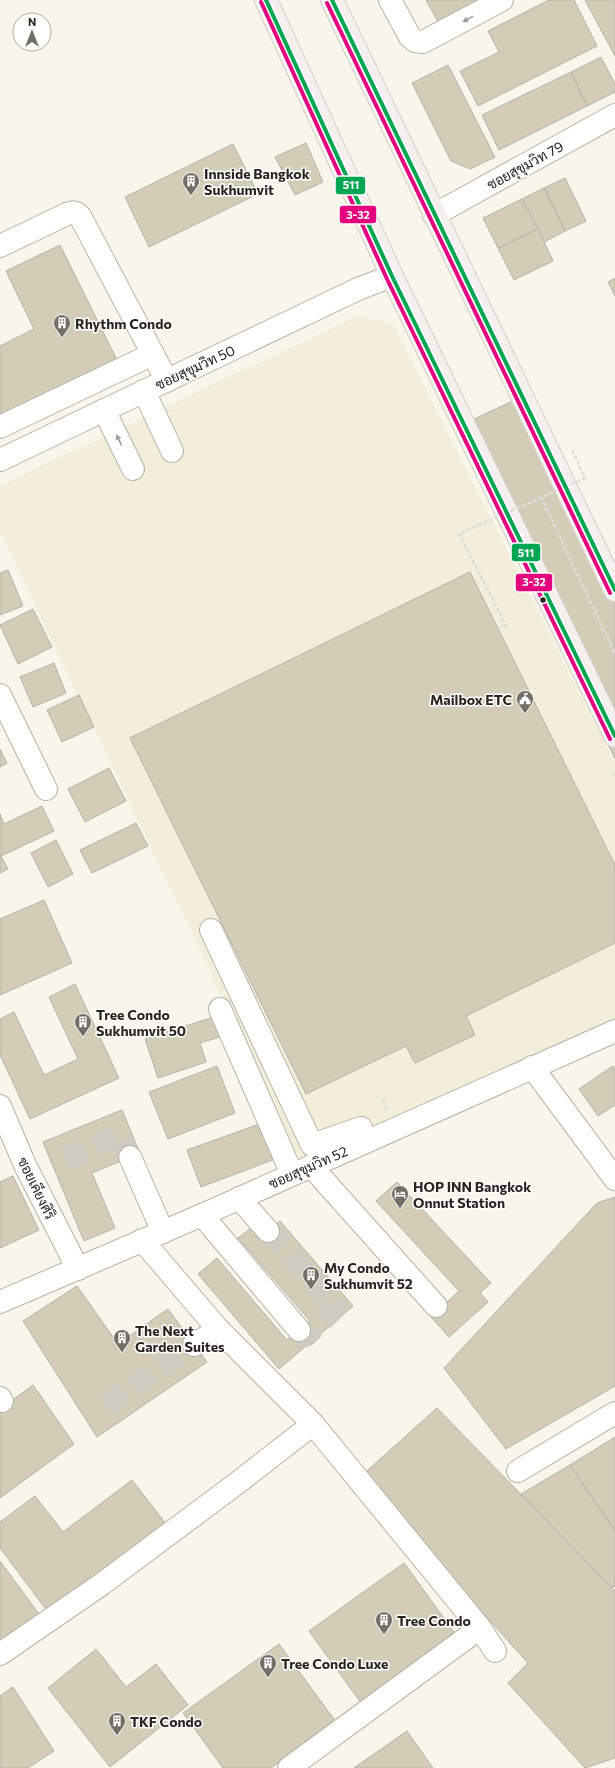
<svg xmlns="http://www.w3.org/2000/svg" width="615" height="1768" viewBox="0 0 615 1768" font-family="Commissioner,Sarabun,sans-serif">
<rect width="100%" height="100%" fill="#f8f6eb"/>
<path fill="#f3eeda" d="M 357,316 L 393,323 L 615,764 L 615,1024 L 300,1160 L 0,532 L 0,486 Z"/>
<g fill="#d3cdb8" stroke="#b4b2aa">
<path d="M 426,0 L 489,0 L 441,27 Z"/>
<path d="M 549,0 L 574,0 L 597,46 L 478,106 L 460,71 L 499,52 L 488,31 Z"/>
<path d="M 585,0 L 615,0 L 615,56 Z"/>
<path d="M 601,57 L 615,84 L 615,92 L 587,106 L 571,72 Z"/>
<path d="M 448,65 L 495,157 L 470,169 L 451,161 L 412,83 Z"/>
<path d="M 571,72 L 587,106 L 499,150 L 482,115 Z"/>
<path d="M 306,143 L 323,182 L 295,195 L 275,157 Z"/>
<path d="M 233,144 L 258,194 L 149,247 L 125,197 Z"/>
<path d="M 565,178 L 586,221 L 565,231 L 544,188 Z"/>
<path d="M 544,188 L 565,231 L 544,242 L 522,199 Z"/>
<path d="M 522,199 L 538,229 L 498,248 L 483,218 Z"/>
<path d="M 538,229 L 553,261 L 514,280 L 498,248 Z"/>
<path d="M 60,245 L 118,362 L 0,419 L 0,346 L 34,329 L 6,271 Z"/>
<path d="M 615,278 L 615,296 L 608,282 Z"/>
<path d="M 517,399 L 615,605 L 615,759 L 457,427 Z"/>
<path d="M 8,570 L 23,606 L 0,615 L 0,573 Z"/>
<path d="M 470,572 L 615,865 L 615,943 L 466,1016 L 475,1035 L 415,1063 L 406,1046 L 306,1094 L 130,738 Z"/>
<path d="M 33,609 L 52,647 L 18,664 L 0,625 Z"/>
<path d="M 54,663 L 66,693 L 33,707 L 20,677 Z"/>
<path d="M 79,695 L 94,727 L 62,742 L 47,710 Z"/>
<path d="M 0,749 L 7,763 L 0,767 Z"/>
<path d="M 109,768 L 126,801 L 85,822 L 68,789 Z"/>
<path d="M 42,806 L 54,831 L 1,856 L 8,869 L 0,873 L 0,814 L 4,824 Z"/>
<path d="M 136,823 L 148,846 L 92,873 L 80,850 Z"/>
<path d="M 56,840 L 73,874 L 48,887 L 31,853 Z"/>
<path d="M 44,900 L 72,963 L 0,995 L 0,919 Z"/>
<path d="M 75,984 L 119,1078 L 30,1119 L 0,1055 L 0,1019 L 14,1012 L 44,1075 L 78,1059 L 49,997 Z"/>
<path d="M 220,1015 L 226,1035 L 200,1043 L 206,1062 L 158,1078 L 145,1039 Z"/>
<path d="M 217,1066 L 235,1113 L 168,1139 L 149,1092 Z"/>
<path d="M 613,1066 L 615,1069 L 615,1105 L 598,1116 L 579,1089 Z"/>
<path d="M 122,1110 L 140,1153 L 92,1173 L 115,1228 L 84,1241 L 43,1142 Z"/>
<path d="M 265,1122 L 278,1158 L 201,1187 L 187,1150 Z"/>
<path d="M 13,1176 L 39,1230 L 0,1248 L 0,1182 Z"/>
<path d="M 397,1182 L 491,1283 L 480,1293 L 488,1302 L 449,1337 L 431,1317 L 459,1291 L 376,1201 Z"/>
<path d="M 615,1197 L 615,1386 L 506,1449 L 444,1368 L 597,1203 Z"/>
<path d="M 280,1221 L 353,1306 L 279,1369 L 198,1274 L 217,1258 L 287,1340 L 310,1321 L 238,1238 L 252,1227 L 261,1237 Z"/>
<path d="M 77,1286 L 118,1344 L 168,1309 L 207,1362 L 97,1437 L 23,1321 Z"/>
<path d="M 33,1385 L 74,1444 L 0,1498 L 0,1409 Z"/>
<path d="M 437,1408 L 615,1591 L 615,1758 L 585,1768 L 508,1683 L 528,1663 L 360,1477 Z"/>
<path d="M 615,1437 L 615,1531 L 570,1465 Z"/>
<path d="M 570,1465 L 615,1531 L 615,1586 L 612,1588 L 521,1494 Z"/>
<path d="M 132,1480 L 166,1524 L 48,1612 L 0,1548 L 0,1522 L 35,1496 L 63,1532 Z"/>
<path d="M 0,1561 L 39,1614 L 0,1642 Z"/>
<path d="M 404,1563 L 459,1639 L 364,1707 L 309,1631 Z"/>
<path d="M 279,1644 L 336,1722 L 271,1768 L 223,1768 L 183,1713 Z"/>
<path d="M 96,1649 L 126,1687 L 156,1664 L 188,1705 L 110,1767 L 48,1688 Z"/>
<path d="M 13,1687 L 54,1751 L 28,1768 L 1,1768 L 0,1767 L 0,1696 Z"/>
<path d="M 407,1731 L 433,1768 L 354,1768 Z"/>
</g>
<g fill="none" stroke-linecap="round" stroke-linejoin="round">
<g stroke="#ceccc2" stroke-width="22" stroke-dasharray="22 11" stroke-linecap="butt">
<path d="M 65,1159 L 118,1136 L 121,1137 L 130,1157"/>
<path d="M 268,1231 L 336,1307 L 306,1336 L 299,1330"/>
<path d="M 106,1405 L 194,1345"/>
</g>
<defs>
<g id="minor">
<path d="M 390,0 L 410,37 L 415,41 L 423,42 L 502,0"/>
<path d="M 434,215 L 615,115"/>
<path d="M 0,246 L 67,214 C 73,212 76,211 80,216 L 167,381"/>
<path d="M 144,391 L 172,451"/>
<path d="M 104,410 L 133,469"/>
<path d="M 0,427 L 153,354"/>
<path d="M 0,460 L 358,289 L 392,276"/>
<path d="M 0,695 L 46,789"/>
<path d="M 211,930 L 312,1145 L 361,1128"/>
<path d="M 220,1009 L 292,1174"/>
<path d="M 532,1067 L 615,1179"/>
<path d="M 0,1106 L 25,1165 L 78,1269"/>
<path d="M 130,1157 L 163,1232"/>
<path d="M 311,1166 L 436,1306"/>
<path d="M 239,1198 L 268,1231"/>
<path d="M 202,1215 L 299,1330"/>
<path d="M 142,1240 L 218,1329 L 313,1424 L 480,1628 L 495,1651"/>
<path d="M 0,1302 L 202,1215 L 615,1031"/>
<path d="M 194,1345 L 218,1329"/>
<path d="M 0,1398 L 2,1401"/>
<path d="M 518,1471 L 615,1413"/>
<path d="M 0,1654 L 102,1584 L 236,1484 L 313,1424"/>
<path d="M 289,1768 L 480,1628"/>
</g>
<g id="major">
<path d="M 266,0 L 392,276 L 615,736"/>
<path d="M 332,0 L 615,590"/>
</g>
</defs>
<use href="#minor" stroke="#b5b3aa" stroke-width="24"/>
<use href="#major" stroke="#d2d0cb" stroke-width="24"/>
<g stroke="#dddcd8" stroke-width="2.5" stroke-dasharray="4 2" stroke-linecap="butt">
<path d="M 541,497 L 615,654"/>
<path d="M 613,775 L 615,774"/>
<path d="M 383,1100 L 387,1109"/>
</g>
<use href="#minor" stroke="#fefefc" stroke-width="22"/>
<use href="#major" stroke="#f5f0ee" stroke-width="22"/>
<path stroke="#dddcd8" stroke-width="2.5" stroke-dasharray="4 2" stroke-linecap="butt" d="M 498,629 L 506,625 L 459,534 L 585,478 L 571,447"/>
<defs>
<g id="bus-1">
<path d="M 266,0 L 392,276 L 615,736"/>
<path d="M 332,0 L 615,590"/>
</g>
<g id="bus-2">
<path d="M 261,2 L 387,279 L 610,739"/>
<path d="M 327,3 L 610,593"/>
</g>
</defs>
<use href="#bus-1" stroke="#fff" stroke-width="7"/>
<use href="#bus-2" stroke="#fff" stroke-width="7"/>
<use href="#bus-1" stroke="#00a651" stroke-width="4"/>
<use href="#bus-2" stroke="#e5007d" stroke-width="4"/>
</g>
<defs><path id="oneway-solid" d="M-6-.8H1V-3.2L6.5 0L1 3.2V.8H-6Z"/></defs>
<g fill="#9e9d99">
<use href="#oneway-solid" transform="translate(468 19) rotate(151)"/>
<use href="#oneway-solid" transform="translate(119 440) rotate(-116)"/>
</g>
<defs>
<symbol id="building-pin" viewBox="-11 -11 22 30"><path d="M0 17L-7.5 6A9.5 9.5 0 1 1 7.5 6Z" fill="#716f66" stroke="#fff"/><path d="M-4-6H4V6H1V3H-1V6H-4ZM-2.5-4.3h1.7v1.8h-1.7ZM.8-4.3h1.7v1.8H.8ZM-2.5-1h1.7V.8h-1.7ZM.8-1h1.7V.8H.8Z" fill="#fff"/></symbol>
<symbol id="civic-pin" viewBox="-11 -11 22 30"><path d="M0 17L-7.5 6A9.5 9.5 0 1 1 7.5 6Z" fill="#716f66" stroke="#fff"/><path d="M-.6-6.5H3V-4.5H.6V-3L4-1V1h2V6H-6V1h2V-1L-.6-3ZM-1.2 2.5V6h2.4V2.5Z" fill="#fff"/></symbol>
<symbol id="hotel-pin" viewBox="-11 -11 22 30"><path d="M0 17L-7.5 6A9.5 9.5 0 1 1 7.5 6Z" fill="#716f66" stroke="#fff"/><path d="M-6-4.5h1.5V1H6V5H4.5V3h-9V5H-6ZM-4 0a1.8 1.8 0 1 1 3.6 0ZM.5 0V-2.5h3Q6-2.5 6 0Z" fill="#fff"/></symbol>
</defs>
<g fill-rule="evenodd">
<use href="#building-pin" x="181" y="171" width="20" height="27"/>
<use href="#building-pin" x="52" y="313" width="20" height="27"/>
<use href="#civic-pin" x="515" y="689" width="20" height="27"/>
<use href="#building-pin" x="73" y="1012" width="20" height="27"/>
<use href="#hotel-pin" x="390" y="1184" width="20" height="27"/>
<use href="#building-pin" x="301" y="1265" width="20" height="27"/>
<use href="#building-pin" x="112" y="1328" width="20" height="27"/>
<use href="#building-pin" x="374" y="1610" width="20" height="27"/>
<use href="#building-pin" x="258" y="1653" width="20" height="27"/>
<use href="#building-pin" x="107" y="1711" width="20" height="27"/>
</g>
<circle fill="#28261f" stroke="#fff" stroke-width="1.5" cx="543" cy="600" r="3.5"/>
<g text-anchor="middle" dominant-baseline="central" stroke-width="3" stroke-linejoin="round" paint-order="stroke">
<g font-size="14" fill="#28261f" stroke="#fff">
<text transform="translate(525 165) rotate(-29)">ซอยสุขุมวิท 79</text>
<text transform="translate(195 367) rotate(-25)">ซอยสุขุมวิท 50</text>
<text transform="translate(308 1167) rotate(-24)">ซอยสุขุมวิท 52</text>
<text transform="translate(37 1188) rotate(64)">ซอยเคียงศิริ</text>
</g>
<g font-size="14" font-weight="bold" fill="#28261f" stroke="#fff" text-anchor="start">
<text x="204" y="173">Innside Bangkok<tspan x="204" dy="16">Sukhumvit</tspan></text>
<text x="75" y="323">Rhythm Condo</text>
<text x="512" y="699" text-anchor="end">Mailbox ETC</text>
<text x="96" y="1014">Tree Condo<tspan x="96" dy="16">Sukhumvit 50</tspan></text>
<text x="413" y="1186">HOP INN Bangkok<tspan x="413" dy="16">Onnut Station</tspan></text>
<text x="324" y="1267">My Condo<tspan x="324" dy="16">Sukhumvit 52</tspan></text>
<text x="135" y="1330">The Next<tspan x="135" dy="16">Garden Suites</tspan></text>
<text x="397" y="1620">Tree Condo</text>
<text x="281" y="1663">Tree Condo Luxe</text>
<text x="130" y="1721">TKF Condo</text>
</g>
</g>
<g stroke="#fff" stroke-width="1.5">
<rect x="335" y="176" width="31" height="19" rx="4" fill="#00a651"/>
<rect x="339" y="205" width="38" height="19" rx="4" fill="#e5007d"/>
<rect x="511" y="543" width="30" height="19" rx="4" fill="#00a651"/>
<rect x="515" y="573" width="38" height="19" rx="4" fill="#e5007d"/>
</g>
<g font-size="11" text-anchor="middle" font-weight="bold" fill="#fff">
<text x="351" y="189">511</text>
<text x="358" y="219">3-32</text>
<text x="526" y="557">511</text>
<text x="534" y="586">3-32</text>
</g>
<g transform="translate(32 32)"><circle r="19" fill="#ffffff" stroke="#a9a8a5"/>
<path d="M0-3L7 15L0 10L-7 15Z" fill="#716f66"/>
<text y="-6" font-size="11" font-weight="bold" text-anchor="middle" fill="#28261f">N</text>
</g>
</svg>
